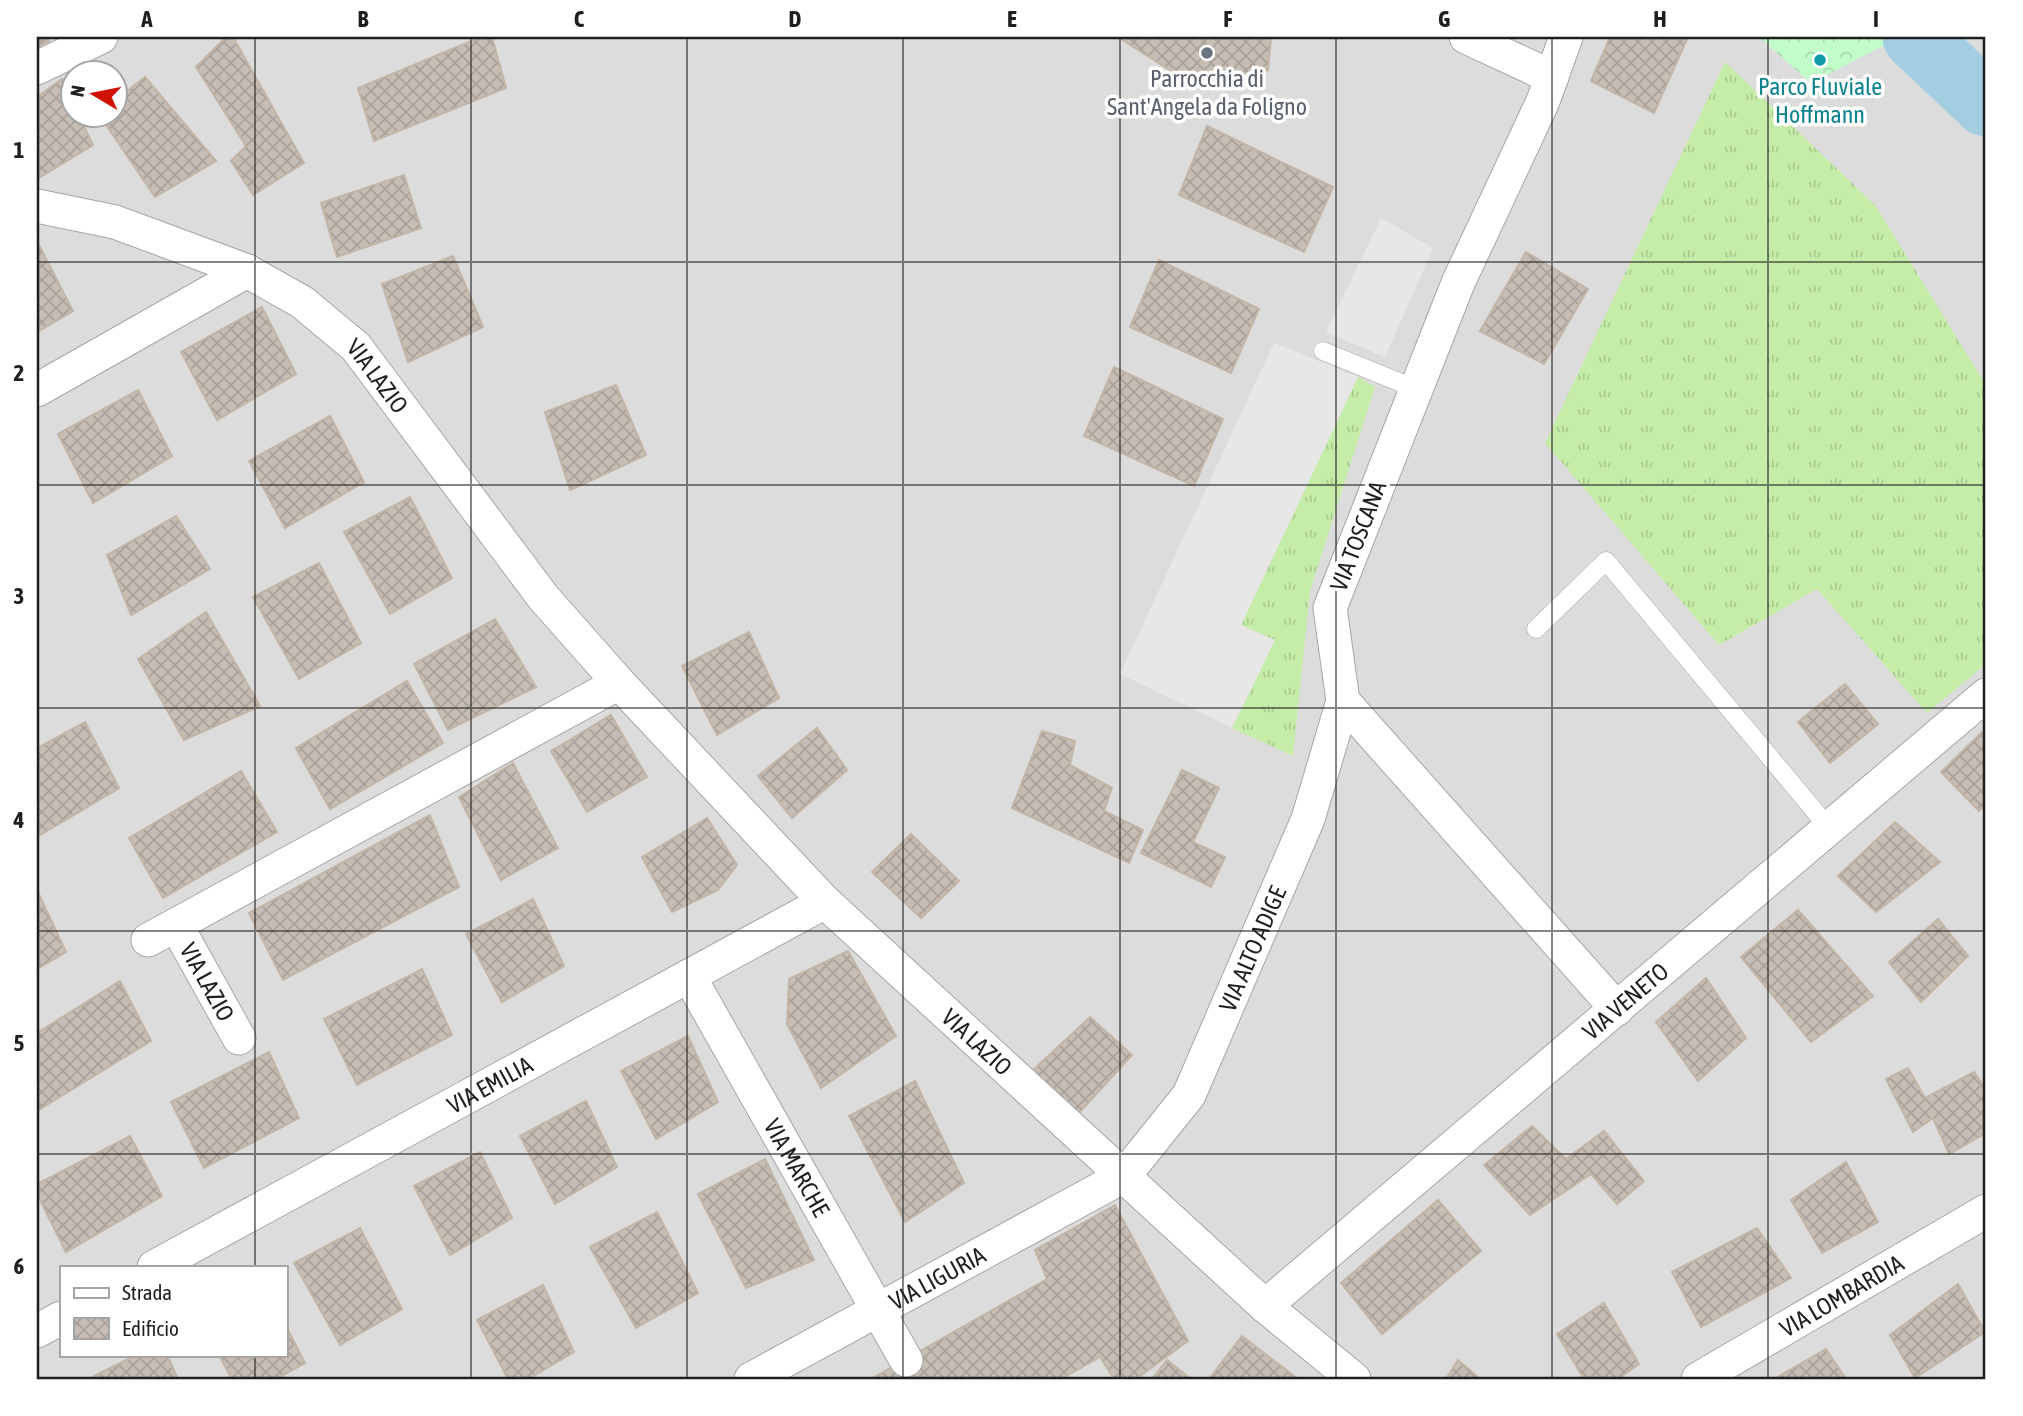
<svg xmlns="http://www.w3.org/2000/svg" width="2023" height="1416" viewBox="0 0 2023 1416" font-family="'Asap Condensed',sans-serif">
<defs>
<pattern id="grass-tufts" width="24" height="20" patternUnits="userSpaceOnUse" patternTransform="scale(1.75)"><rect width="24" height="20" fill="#c5eda8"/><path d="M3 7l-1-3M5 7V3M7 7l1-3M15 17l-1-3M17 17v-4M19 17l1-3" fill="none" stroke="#a9cb90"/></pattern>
<pattern id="park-crowns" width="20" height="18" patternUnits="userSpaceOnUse" patternTransform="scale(1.75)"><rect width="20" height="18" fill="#c0fdca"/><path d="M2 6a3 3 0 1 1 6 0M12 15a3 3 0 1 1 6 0" fill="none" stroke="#a5d8ad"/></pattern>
<pattern id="building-cross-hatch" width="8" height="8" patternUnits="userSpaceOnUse" patternTransform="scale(1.75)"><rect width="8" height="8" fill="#c6bdb4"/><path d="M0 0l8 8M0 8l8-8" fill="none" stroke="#aaa29a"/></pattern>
</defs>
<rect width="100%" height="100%" fill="#f1eee5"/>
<path fill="#dddcdc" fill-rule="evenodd" d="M 37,37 L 1759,37 L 1811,82 L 1900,37 L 1986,37 L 1986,1379 L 37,1379 ZM 74,74 L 116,74 L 116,116 L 74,116 ZM 61,1267 L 285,1267 L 285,1355 L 61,1355 Z"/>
<g fill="url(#grass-tufts)">
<path d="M 1725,62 L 1875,205 L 1986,385 L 1986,664 L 1927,713 L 1817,589 L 1719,645 L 1545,443 Z"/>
<path d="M 1358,377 L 1375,387 L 1310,591 L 1293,756 L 1232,728 L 1275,640 L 1241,625 Z"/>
</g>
<path fill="url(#park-crowns)" d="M 1759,37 L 1900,37 L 1811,83 Z"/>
<g fill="#e7e7e7">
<path d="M 1381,218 L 1433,248 L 1385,357 L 1326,332 Z"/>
<path d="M 1274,343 L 1358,377 L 1241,625 L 1275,640 L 1232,728 L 1120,674 Z"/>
</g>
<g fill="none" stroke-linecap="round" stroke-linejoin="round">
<path stroke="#a3cee1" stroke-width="65" d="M 1915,37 L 1986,104"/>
</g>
<g fill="url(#building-cross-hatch)" stroke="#c3b5a6" stroke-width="2">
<path d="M 37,37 L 47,37 L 49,41 L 37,47 Z"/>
<path d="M 226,37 L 233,37 L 304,163 L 253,195 L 231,161 L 246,146 L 196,67 Z"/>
<path d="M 481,37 L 492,37 L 506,88 L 374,141 L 358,88 Z"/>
<path d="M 1118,37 L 1271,37 L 1268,70 L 1199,89 Z"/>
<path d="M 1610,37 L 1688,37 L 1654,113 L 1591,81 Z"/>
<path d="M 145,77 L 216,161 L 155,197 L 100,116 L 116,116 L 116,100 Z"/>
<path d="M 62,79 L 74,104 L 74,116 L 79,116 L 93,145 L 37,179 L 37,97 Z"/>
<path d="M 1207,126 L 1333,187 L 1304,252 L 1179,195 Z"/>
<path d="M 404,175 L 421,228 L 337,257 L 321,203 Z"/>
<path d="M 39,245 L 73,311 L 37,332 L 37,246 Z"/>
<path d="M 1526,252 L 1588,289 L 1544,364 L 1480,331 Z"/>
<path d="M 453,256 L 483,327 L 408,362 L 382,284 Z"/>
<path d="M 1159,260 L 1259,309 L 1231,373 L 1130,327 Z"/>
<path d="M 262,307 L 296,374 L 217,420 L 181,352 Z"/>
<path d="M 1114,367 L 1223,419 L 1194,486 L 1084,436 Z"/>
<path d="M 616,385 L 646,455 L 570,490 L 545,412 Z"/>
<path d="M 138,390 L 172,456 L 93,503 L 58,434 Z"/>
<path d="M 330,416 L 364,482 L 285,528 L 249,461 Z"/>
<path d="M 410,497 L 452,578 L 390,614 L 344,532 Z"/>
<path d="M 176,516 L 210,569 L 131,615 L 107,555 Z"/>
<path d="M 319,563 L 361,643 L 299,679 L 253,597 Z"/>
<path d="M 206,612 L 260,706 L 184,740 L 138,659 Z"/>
<path d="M 495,619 L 536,687 L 448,730 L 414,664 Z"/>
<path d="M 749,632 L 779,698 L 717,735 L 682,666 Z"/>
<path d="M 407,681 L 443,743 L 330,809 L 296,748 Z"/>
<path d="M 1845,684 L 1878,724 L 1830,763 L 1798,722 Z"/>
<path d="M 611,715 L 647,777 L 587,812 L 551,751 Z"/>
<path d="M 85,722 L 119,788 L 40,835 L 37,829 L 37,748 Z"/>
<path d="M 817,728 L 847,770 L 792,818 L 758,776 Z"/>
<path d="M 1042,731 L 1075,741 L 1070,765 L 1112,788 L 1104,811 L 1143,830 L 1129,863 L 1012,808 Z"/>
<path d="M 1982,732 L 1986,738 L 1986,804 L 1979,811 L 1941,772 Z"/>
<path d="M 513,763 L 558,848 L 501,880 L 459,797 Z"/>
<path d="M 1182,770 L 1219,788 L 1193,842 L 1225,857 L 1211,887 L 1141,853 Z"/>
<path d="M 241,771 L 277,832 L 163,898 L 129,838 Z"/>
<path d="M 430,815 L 459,887 L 283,980 L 249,913 Z"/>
<path d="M 707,818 L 737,865 L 718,890 L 672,912 L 642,857 Z"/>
<path d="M 1895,822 L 1940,862 L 1876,912 L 1838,876 Z"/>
<path d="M 911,834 L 959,881 L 921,918 L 872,872 Z"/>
<path d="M 37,890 L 66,952 L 37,969 Z"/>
<path d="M 533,899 L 564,966 L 502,1002 L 466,934 Z"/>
<path d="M 1798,910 L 1873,996 L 1811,1042 L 1741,957 Z"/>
<path d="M 1938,919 L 1968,956 L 1921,1002 L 1889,962 Z"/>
<path d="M 848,951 L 896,1036 L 821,1088 L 787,1024 L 789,979 Z"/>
<path d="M 422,969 L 452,1035 L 357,1085 L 324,1019 Z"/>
<path d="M 1706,978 L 1746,1038 L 1698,1081 L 1656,1022 Z"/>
<path d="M 120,981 L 151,1041 L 37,1111 L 37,1033 Z"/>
<path d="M 1090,1017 L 1132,1055 L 1077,1115 L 1031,1072 Z"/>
<path d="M 688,1036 L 718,1102 L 656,1139 L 621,1071 Z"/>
<path d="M 269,1052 L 299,1118 L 204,1168 L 171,1102 Z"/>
<path d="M 1908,1068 L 1925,1098 L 1974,1072 L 1986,1089 L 1986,1133 L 1949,1154 L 1933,1118 L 1913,1132 L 1886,1079 Z"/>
<path d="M 915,1081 L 964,1183 L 905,1222 L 849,1116 Z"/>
<path d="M 586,1101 L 617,1167 L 555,1204 L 520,1136 Z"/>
<path d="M 1532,1126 L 1566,1159 L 1604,1131 L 1644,1181 L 1617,1204 L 1591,1174 L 1530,1215 L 1484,1165 Z"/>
<path d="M 130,1136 L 162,1196 L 66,1252 L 37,1194 L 37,1184 Z"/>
<path d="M 480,1152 L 512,1218 L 450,1255 L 414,1186 Z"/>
<path d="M 765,1159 L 814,1260 L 746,1288 L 698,1194 Z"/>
<path d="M 1846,1162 L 1878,1222 L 1822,1253 L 1791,1200 Z"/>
<path d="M 1438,1200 L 1481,1251 L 1382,1334 L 1341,1283 Z"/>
<path d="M 1115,1205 L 1188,1341 L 1136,1379 L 1114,1379 L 1100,1357 L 1061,1379 L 871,1379 L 1047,1279 L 1035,1250 Z"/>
<path d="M 657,1212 L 698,1293 L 636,1328 L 590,1247 Z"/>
<path d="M 360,1228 L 402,1309 L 340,1345 L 294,1263 Z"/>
<path d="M 1757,1228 L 1791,1278 L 1701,1327 L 1672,1272 Z"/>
<path d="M 1958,1284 L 1985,1332 L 1915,1378 L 1890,1335 Z"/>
<path d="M 543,1285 L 574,1352 L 528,1379 L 508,1379 L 477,1320 Z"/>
<path d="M 1604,1303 L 1639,1364 L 1618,1379 L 1584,1379 L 1557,1334 Z"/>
<path d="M 285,1324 L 305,1363 L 276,1379 L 232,1379 L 219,1355 L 285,1355 Z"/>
<path d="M 1242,1336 L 1298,1379 L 1209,1379 Z"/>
<path d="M 1826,1349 L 1846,1379 L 1774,1379 Z"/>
<path d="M 136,1355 L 167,1355 L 178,1379 L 95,1379 L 94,1376 Z"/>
<path d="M 1167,1360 L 1191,1379 L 1152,1379 Z"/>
<path d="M 1458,1360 L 1480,1379 L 1446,1379 Z"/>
</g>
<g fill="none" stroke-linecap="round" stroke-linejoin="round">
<defs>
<g id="service">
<path d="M 1323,351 L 1416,389"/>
<path d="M 1536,629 L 1606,561 L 1829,828"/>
</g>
<g id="minor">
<path d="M 1466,37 L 1552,77"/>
<path d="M 1566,37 L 1543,101 L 1458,283 L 1330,608 L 1343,701 L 1617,1009"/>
<path d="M 37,68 L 101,37"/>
<path id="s1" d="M 37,206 L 115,222 L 247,271 L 302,302 L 356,347 L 543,597 L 619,683 L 825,902 L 1265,1306 L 1354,1379"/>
<path d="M 37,390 L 247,271"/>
<path id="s2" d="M 176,925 L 239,1038"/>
<path d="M 148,940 L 619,683"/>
<path id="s3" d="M 689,976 L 906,1360"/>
<path id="s4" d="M 154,1267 L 825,902"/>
<path id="s5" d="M 1265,1306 L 1986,695"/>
<path d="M 37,1331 L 61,1318"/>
<path id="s6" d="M 751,1379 L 1124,1176 L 1189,1095 L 1308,819 L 1343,701"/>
<path id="s7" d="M 1698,1379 L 1986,1211"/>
</g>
</defs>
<use href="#service" stroke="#a6a6a6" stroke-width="19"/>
<use href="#minor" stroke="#a6a6a6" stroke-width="35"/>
<use href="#service" stroke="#fff" stroke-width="18"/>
<use href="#minor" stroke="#fff" stroke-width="33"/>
</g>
<path fill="none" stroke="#1f1f1f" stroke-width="2" stroke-opacity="0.55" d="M 255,37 L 255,1267M 471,37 L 471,1379M 687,37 L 687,1379M 903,37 L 903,1379M 1120,37 L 1120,1379M 1336,37 L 1336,1379M 1552,37 L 1552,1379M 1768,37 L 1768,1379M 37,262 L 1986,262M 37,485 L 1986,485M 37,708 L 1986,708M 37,931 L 1986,931M 37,1154 L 1986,1154M 255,1355 L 255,1379"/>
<circle fill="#6b7280" stroke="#fff" stroke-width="2.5" cx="1207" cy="53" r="7"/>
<circle fill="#0f9aa8" stroke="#fff" stroke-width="2.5" cx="1820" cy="60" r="7"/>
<g text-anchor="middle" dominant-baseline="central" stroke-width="7" stroke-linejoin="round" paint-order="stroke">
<g font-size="24" fill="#5b616d" stroke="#fff">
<text x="1207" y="78">Parrocchia di<tspan x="1207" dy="28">Sant'Angela da Foligno</tspan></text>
</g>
<g font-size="24" fill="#0d838f" stroke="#fff">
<text x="1820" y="86">Parco Fluviale<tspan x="1820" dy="28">Hoffmann</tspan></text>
</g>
<g font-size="24" fill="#1f1f1f" stroke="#fff">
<text stroke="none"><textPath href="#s1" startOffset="390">VIA LAZIO</textPath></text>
<text transform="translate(1358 536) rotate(-69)">VIA TOSCANA</text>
<text stroke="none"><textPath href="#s6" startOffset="688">VIA ALTO ADIGE</textPath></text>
<text stroke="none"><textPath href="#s2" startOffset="65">VIA LAZIO</textPath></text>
<text stroke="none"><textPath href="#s5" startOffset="472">VIA VENETO</textPath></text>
<text stroke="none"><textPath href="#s1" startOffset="1288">VIA LAZIO</textPath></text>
<text stroke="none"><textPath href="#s4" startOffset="382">VIA EMILIA</textPath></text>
<text stroke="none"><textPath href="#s3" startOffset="220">VIA MARCHE</textPath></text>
<text stroke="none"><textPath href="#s6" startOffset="212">VIA LIGURIA</textPath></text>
<text stroke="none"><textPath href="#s7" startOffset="166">VIA LOMBARDIA</textPath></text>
</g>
</g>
<rect width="2023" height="1416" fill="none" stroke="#ffffff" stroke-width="77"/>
<rect x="60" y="1266" width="228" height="91" fill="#ffffff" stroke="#a5a5a5" stroke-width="2"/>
<rect x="74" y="1288" width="35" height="10" fill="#ffffff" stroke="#a5a5a5" stroke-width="2"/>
<text x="122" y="1300" font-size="21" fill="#1f1f1f">Strada</text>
<rect x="74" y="1318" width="35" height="21" fill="url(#building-cross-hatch)" stroke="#a5a5a5" stroke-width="2"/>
<text x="122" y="1336" font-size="21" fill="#1f1f1f">Edificio</text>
<g transform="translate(94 94) rotate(280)"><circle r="33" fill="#ffffff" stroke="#a5a5a5" stroke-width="2"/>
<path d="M0-5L12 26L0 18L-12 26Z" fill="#cf1100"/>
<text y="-10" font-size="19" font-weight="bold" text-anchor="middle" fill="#1f1f1f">N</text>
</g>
<rect x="38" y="38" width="1946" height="1340" fill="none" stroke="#1f1f1f" stroke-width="2.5"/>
<g font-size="23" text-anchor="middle" font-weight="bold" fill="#1f1f1f">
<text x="147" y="27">A</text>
<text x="363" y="27">B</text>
<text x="579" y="27">C</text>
<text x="795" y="27">D</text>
<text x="1012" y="27">E</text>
<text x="1228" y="27">F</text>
<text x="1444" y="27">G</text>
<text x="1660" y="27">H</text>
<text x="1876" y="27">I</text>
<text x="19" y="158">1</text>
<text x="19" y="381">2</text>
<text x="19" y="604">3</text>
<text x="19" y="828">4</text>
<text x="19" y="1051">5</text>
<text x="19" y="1274">6</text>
</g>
</svg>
